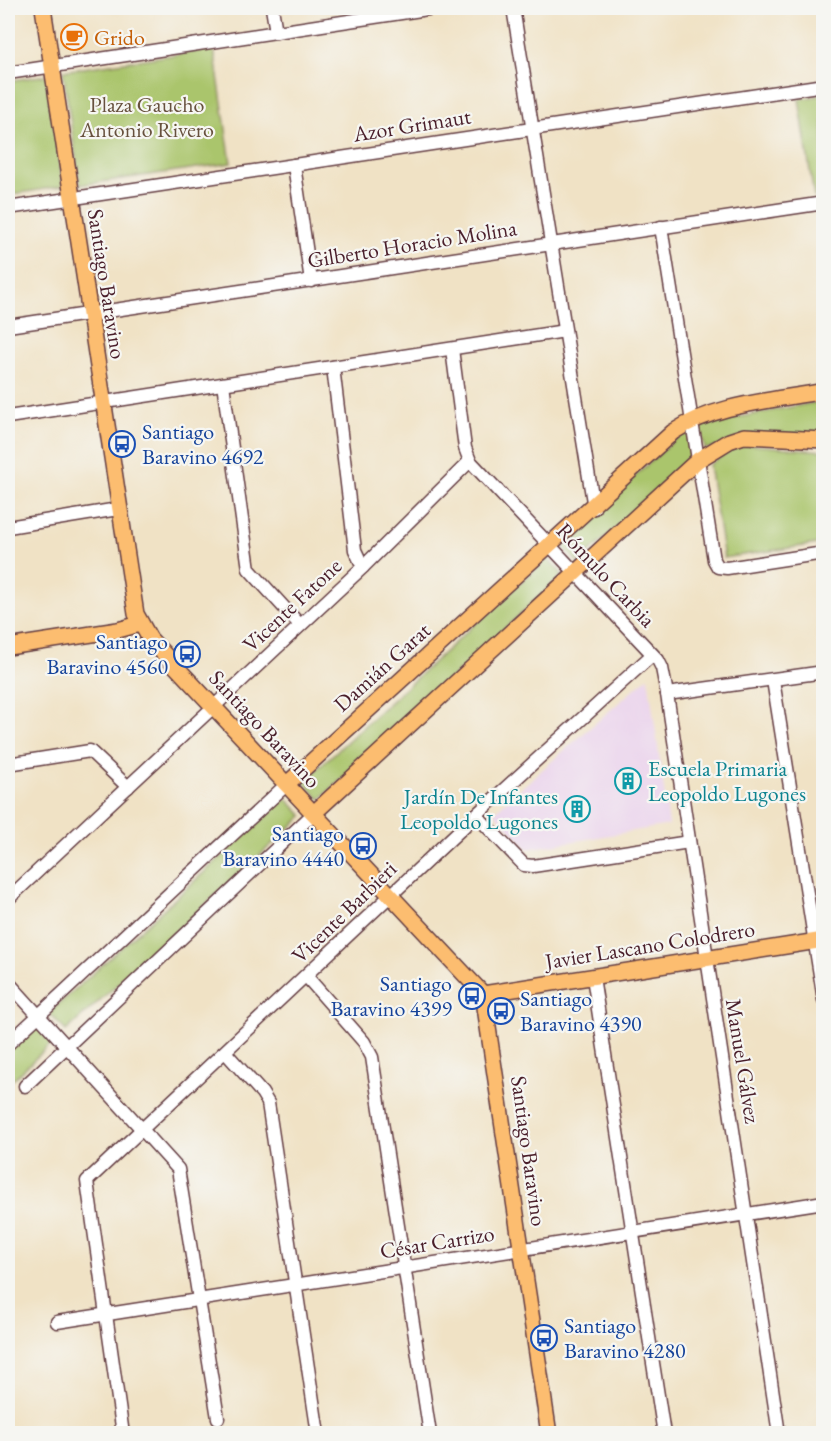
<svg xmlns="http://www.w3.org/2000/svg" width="831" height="1441" viewBox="0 0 831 1441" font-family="'EB Garamond',serif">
<rect width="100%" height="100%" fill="#f6f6f2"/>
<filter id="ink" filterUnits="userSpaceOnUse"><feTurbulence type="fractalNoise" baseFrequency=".0167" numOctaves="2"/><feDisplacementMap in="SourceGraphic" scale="12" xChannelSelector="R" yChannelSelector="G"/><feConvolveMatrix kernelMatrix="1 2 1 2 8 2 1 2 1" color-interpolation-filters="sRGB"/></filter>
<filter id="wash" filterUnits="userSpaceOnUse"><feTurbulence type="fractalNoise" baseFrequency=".008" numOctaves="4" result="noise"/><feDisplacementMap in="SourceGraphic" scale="24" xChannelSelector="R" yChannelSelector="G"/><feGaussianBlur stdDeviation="1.35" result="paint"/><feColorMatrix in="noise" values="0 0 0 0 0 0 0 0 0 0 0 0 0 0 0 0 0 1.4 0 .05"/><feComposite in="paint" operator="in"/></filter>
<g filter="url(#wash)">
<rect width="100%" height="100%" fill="#f0e2c5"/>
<path fill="#ead1ec" d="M 648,677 L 669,825 L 528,849 L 494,812 Z"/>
<g fill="#aac56c" stroke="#7a724c" stroke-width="1.5">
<path d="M 214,49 L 231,163 L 80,185 L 63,71 Z"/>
<path d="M 47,75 L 63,186 L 8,195 L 8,81 Z"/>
<path d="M 823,95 L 823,196 L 814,197 L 799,99 Z"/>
<path d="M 823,401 L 823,436 L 789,435 L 705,449 L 699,425 Z"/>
<path d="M 683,432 L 689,436 L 690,454 L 686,464 L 578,563 L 561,544 Z"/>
<path d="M 739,444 L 823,451 L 823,543 L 724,558 L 709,465 Z"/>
<path d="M 547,558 L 563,575 L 320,799 L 303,782 Z"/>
<path d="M 286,798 L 303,816 L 66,1031 L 49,1013 Z"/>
<path d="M 34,1025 L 53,1042 L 8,1084 L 8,1051 Z"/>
</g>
</g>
<g filter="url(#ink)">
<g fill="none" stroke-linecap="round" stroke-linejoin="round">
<defs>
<g id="minor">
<path d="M 272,8 L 276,32"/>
<path d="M 513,8 L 594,508"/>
<path d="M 8,73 L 434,8"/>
<path d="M 294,165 L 311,281"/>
<path d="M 8,208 L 824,85"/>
<path d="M 661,227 L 714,560 L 718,567 L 727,568 L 824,553"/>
<path d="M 8,326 L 824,203"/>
<path d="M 452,349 L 465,448 L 470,461 L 658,660 L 662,668 L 667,694 L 824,672"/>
<path d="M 333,367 L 355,550 L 363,567"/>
<path d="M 223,384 L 249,569 L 300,625"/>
<path d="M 8,417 L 565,331"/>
<path d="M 8,527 L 118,509"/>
<path d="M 773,680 L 824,1000"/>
<path d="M 667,694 L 779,1434"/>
<path d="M 8,764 L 90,751 L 128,787"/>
<path d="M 476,815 L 524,865 L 533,866 L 689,842"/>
<path d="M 8,899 L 363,567 L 470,461"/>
<path d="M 307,977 L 364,1042 L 372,1057 L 430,1434"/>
<path d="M 593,977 L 664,1434"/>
<path d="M 8,982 L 178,1169 L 218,1418"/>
<path d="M 8,1044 L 287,784"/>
<path d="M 226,1053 L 262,1093 L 268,1103 L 318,1434"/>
<path d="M 25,1086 L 314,813"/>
<path d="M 57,1322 L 824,1202"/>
<path d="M 123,1434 L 87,1181 L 476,815 L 652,655"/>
</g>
<g id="major">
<path d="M 43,8 L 136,614 L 150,639 L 483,994 L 549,1434"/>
<path d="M 8,647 L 118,630 L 140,624"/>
<path d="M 287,784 L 673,432 C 717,403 773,401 824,391"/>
<path d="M 314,813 L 698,460 L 729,441 L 744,436 L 824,440"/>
<path d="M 483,994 L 824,940"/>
</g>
</defs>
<use href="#minor" stroke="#633c42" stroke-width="15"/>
<use href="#major" stroke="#633c42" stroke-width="18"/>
<use href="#minor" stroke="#fff" stroke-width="12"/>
<use href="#major" stroke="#fcbd6f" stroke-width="15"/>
</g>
</g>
<defs>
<symbol id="cafe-ring" viewBox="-11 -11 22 22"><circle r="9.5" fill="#f6f6f2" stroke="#e8710a" stroke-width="1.5"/><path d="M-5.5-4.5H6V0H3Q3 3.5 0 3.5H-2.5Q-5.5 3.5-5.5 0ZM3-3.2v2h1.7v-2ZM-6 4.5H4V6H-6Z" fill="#e8710a"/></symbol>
<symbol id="bus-ring" viewBox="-11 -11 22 22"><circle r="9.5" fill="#f6f6f2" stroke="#1a4fb4" stroke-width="1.5"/><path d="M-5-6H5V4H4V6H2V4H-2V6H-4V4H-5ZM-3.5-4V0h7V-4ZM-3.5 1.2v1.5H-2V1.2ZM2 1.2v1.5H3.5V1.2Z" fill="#1a4fb4"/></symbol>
<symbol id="building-ring" viewBox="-11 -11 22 22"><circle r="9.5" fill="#f6f6f2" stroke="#0f9aa8" stroke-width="1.5"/><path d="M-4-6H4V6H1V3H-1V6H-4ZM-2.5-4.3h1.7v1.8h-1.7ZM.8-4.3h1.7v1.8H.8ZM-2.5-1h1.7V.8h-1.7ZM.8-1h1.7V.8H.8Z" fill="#0f9aa8"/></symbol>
</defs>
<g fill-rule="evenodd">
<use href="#cafe-ring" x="59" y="22" width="30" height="30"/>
<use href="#bus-ring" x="107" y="429" width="30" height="30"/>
<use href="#bus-ring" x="172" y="639" width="30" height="30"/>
<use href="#building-ring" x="613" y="766" width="30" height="30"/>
<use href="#building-ring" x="562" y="794" width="30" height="30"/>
<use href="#bus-ring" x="348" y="831" width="30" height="30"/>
<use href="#bus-ring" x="457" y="981" width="30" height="30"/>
<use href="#bus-ring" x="486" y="996" width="30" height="30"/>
<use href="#bus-ring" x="529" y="1323" width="30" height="30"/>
</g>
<g text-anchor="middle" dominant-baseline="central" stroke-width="4.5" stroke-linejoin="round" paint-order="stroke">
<g font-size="22" fill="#c56008" stroke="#f6f6f2" text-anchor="start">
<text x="94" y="37">Grido</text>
</g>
<g font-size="22" fill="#67513e" stroke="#f6f6f2">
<text x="147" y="104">Plaza Gaucho<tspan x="147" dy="25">Antonio Rivero</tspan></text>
</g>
<g font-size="22" fill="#4a1f2b" stroke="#f6f6f2">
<text transform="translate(412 125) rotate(-9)">Azor Grimaut</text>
<text transform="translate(412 244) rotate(-9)">Gilberto Horacio Molina</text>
<text transform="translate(107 284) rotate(81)">Santiago Baravino</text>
<text transform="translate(606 575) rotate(47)">Rómulo Carbia</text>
<text transform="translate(292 605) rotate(-43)">Vicente Fatone</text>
<text transform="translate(382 667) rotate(-42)">Damián Garat</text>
<text transform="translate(265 729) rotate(47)">Santiago Baravino</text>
<text transform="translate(344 912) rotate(-44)">Vicente Barbieri</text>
<text transform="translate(650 945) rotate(-9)">Javier Lascano Colodrero</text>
<text transform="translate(743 1061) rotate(81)">Manuel Gálvez</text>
<text transform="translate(529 1151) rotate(82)">Santiago Baravino</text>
<text transform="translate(437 1242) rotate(-9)">César Carrizo</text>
</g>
<g font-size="22" fill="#164399" stroke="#f6f6f2" text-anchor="start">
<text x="142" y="431">Santiago<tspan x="142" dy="25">Baravino 4692</tspan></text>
<text x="168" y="641" text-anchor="end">Santiago<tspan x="168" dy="25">Baravino 4560</tspan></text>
<text x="344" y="833" text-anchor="end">Santiago<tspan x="344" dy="25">Baravino 4440</tspan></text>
<text x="452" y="983" text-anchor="end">Santiago<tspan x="452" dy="25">Baravino 4399</tspan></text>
<text x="520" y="998">Santiago<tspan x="520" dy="25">Baravino 4390</tspan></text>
<text x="564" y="1325">Santiago<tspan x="564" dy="25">Baravino 4280</tspan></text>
</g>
<g font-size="22" fill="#0d838f" stroke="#f6f6f2" text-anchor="start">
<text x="648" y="768">Escuela Primaria<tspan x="648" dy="25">Leopoldo Lugones</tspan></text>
<text x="558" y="796" text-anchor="end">Jardín De Infantes<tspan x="558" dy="25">Leopoldo Lugones</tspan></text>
</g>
</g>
<rect width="831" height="1441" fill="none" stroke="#f6f6f2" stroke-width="30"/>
</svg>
